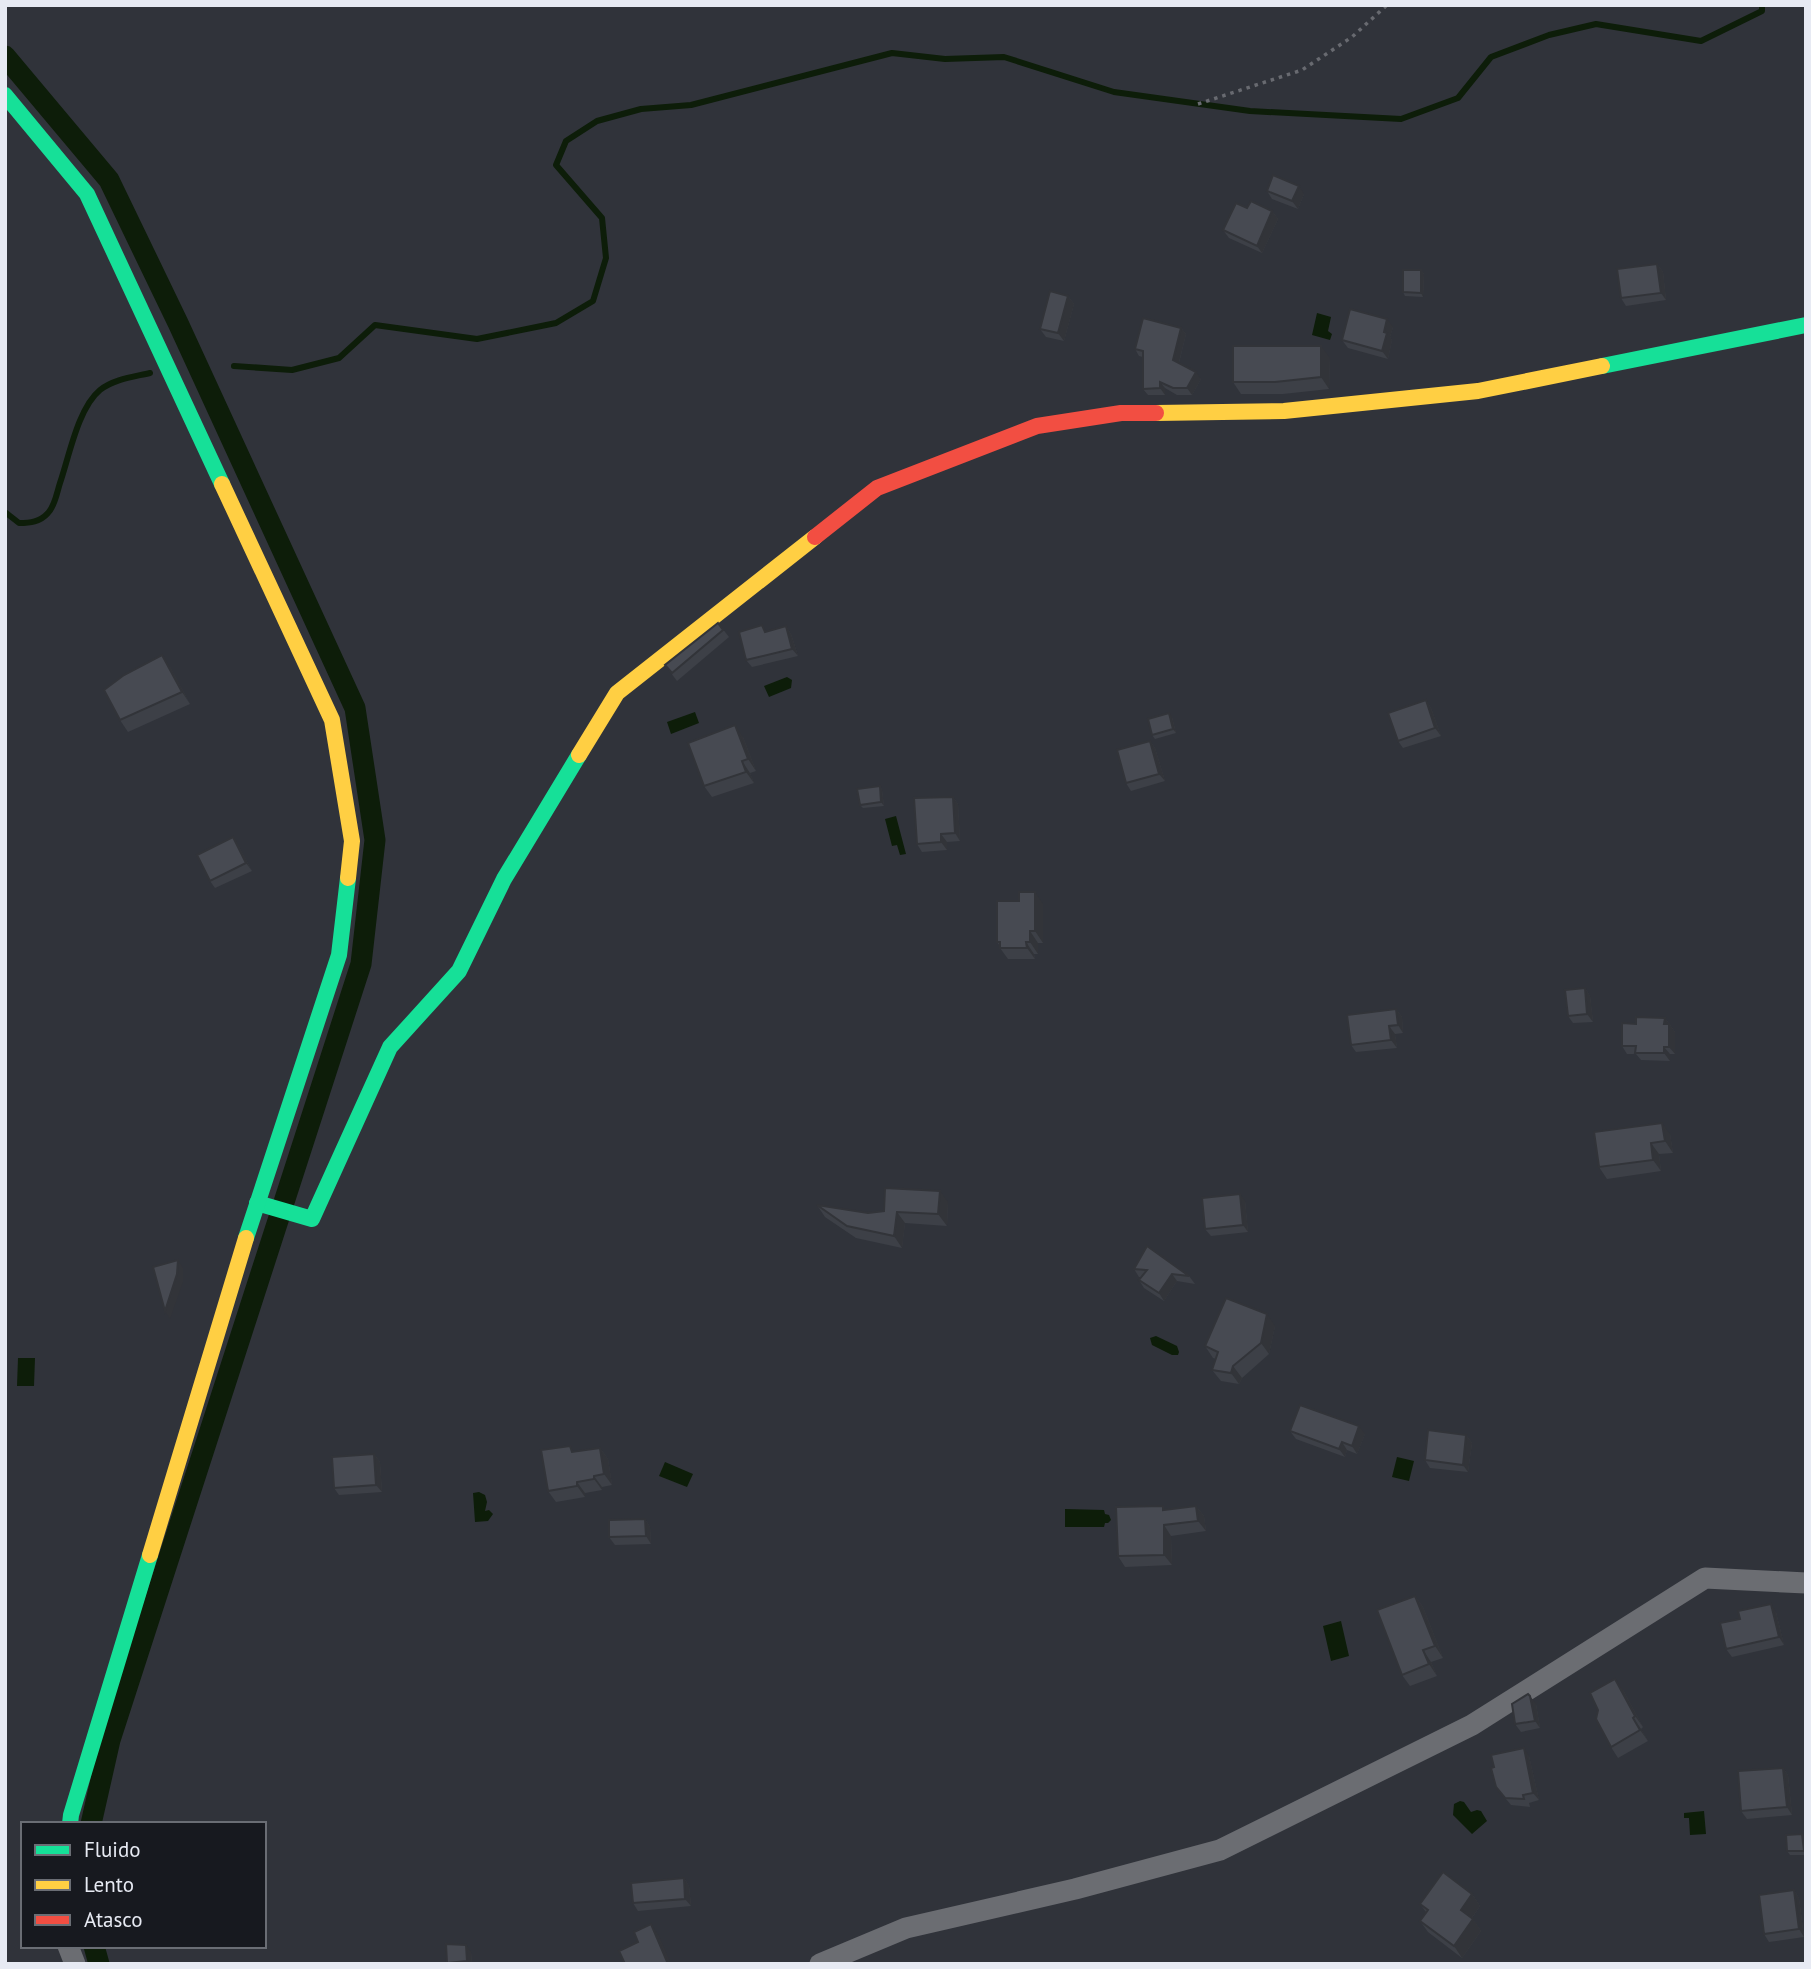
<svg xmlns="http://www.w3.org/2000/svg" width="1811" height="1969" viewBox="0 0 1811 1969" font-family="'PT Sans',sans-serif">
<rect width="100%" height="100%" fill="#30333a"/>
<g fill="#0d1d09">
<path d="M 1317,313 L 1331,317 L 1328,331 L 1332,334 L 1330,340 L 1312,335 Z"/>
<path d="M 787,677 L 792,680 L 791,688 L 769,697 L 764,686 Z"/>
<path d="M 695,712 L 699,723 L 671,734 L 667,722 Z"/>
<path d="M 896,816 L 906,854 L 900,855 L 897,845 L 892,846 L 885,819 Z"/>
<path d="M 1156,1336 L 1177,1346 L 1179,1352 L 1178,1355 L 1172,1355 L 1152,1345 L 1150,1338 Z"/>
<path d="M 18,1358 L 35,1358 L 34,1386 L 17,1386 Z"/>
<path d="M 1397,1457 L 1414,1461 L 1409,1481 L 1392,1477 Z"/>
<path d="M 665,1462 L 693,1474 L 687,1487 L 659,1476 Z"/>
<path d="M 479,1492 L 485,1495 L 487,1502 L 485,1511 L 489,1510 L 493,1514 L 488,1521 L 475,1522 L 473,1493 Z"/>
<path d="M 1065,1509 L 1104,1510 L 1105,1514 L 1109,1515 L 1111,1520 L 1108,1523 L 1105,1523 L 1104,1527 L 1065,1527 Z"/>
<path d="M 1341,1621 L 1349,1656 L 1331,1661 L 1323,1626 Z"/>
<path d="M 1460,1801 L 1464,1802 L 1471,1812 L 1477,1810 L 1481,1811 L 1487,1821 L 1472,1834 L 1453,1815 L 1454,1804 Z"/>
<path d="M 1704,1811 L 1706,1834 L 1690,1835 L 1689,1818 L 1684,1818 L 1684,1813 Z"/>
</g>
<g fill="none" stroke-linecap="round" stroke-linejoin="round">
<g stroke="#0d1d09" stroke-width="6">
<path d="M 234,366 L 292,370 L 339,358 L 375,325 L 477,339 L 556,323 L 593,301 L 606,258 L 602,218 L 556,165 L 566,141 L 597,121 L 641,109 L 691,105 L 892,53 L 945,59 L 1004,57 L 1114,92 L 1250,111 L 1401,119 L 1458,98 L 1491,57 L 1549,35 L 1596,24 L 1701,41 L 1762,11 L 1762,5"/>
<path d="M 5,512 L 19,523 C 30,523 40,522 48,513 C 55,506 57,492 60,483 C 69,457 78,408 100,390 C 114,379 133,377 150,373"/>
</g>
<g stroke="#0d1d09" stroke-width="21">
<path d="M 5,56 L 109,180 L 178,323 L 355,708 L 375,840 L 361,964 L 110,1740 L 91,1824"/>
<path d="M 94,1946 L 99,1964"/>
</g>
<path stroke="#686a70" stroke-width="3.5" stroke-dasharray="3.5 5" stroke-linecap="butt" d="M 1198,104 L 1302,70 L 1352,37 L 1387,5"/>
<g stroke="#6b6d72" stroke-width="21">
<path d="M 68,1946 L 75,1964"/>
<path d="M 820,1964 L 906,1928 L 1075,1889 L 1220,1850 L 1472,1725 L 1705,1578 L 1806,1583"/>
</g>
<g stroke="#16e098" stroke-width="16">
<path d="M 5,95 L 87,194 L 222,484"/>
<path d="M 1602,366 L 1806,325"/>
<path d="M 257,1203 L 312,1219 L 390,1047 L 459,971 L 504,879 L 579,755"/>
<path d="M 246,1238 L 339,955 L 348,878"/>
<path d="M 70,1824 L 71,1815 L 150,1555"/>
</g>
<g stroke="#ffcf43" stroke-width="16">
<path d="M 1156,413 L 1284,411 L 1478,391 L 1602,366"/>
<path d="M 222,484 L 332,720 L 352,841 L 348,878"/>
<path d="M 579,755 L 617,693 L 815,537"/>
<path d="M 150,1555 L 246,1238"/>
</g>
<path stroke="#f24e42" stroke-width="16" d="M 815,537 L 877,488 L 1037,426 L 1121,413 L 1156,413"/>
</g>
<g fill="#3d4047">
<path d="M 1267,191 L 1304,194 L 1298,209 L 1272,199 Z"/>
<path d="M 1247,208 L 1272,211 L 1278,219 L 1262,253 L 1229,238 L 1223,230 Z"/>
<path d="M 1657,264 L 1663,272 L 1666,300 L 1626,306 L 1621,298 Z"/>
<path d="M 1421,270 L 1424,274 L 1423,297 L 1405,296 L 1403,292 Z"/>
<path d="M 1068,296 L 1074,304 L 1064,341 L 1046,337 L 1040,329 Z"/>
<path d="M 1393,327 L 1390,337 L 1392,340 L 1388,359 L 1348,348 L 1342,340 Z"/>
<path d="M 1181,328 L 1186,334 L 1179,363 L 1201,379 L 1192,395 L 1177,395 L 1165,388 L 1165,395 L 1148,395 L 1143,389 L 1143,357 L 1139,356 L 1135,349 Z"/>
<path d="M 1330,358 L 1329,389 L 1283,394 L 1241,394 L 1233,382 Z"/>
<path d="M 718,623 L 729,637 L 677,681 L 665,665 Z"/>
<path d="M 786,626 L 791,634 L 798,656 L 752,667 L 746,660 L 767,631 Z"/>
<path d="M 170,667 L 190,704 L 128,732 L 120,720 Z"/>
<path d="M 1426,700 L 1431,708 L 1441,736 L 1403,748 L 1398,741 Z"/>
<path d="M 1172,717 L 1176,733 L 1155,739 L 1152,735 Z"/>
<path d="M 743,737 L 756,771 L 750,773 L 754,783 L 712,797 L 704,786 Z"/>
<path d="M 1150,741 L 1155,748 L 1165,781 L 1131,791 L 1126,783 Z"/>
<path d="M 880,786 L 882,790 L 884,806 L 863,808 L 860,805 Z"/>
<path d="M 953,797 L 958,804 L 960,841 L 947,842 L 947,850 L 922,852 L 917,844 Z"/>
<path d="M 233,837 L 238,845 L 252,871 L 215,888 L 210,881 Z"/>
<path d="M 1043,904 L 1043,943 L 1038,943 L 1038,954 L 1034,954 L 1035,959 L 1008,959 L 1000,948 L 1000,946 L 997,942 Z"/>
<path d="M 1585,988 L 1590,996 L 1593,1022 L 1573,1023 L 1568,1016 Z"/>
<path d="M 1396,1009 L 1402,1017 L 1403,1033 L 1395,1034 L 1397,1048 L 1356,1052 L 1351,1045 Z"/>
<path d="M 1665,1018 L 1675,1032 L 1675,1054 L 1670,1054 L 1670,1061 L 1641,1060 L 1636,1054 L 1627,1054 L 1622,1046 L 1636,1024 Z"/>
<path d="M 1670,1134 L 1673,1153 L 1659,1154 L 1661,1171 L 1607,1179 L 1599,1167 Z"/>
<path d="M 1245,1201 L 1248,1232 L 1211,1236 L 1205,1229 Z"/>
<path d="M 948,1202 L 947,1226 L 905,1223 L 902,1248 L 856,1238 L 825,1217 L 817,1205 L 868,1213 Z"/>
<path d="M 1134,1269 L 1189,1276 L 1195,1284 L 1177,1281 L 1164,1301 L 1144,1288 L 1139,1280 L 1142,1277 L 1139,1277 Z"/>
<path d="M 1275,1326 L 1269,1354 L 1242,1378 L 1239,1384 L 1221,1381 L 1212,1370 L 1216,1359 L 1213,1358 L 1205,1346 Z"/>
<path d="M 1290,1431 L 1365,1434 L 1357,1454 L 1347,1450 L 1345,1457 L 1296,1439 Z"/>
<path d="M 1466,1435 L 1472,1443 L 1468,1472 L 1430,1468 L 1425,1460 Z"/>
<path d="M 600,1448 L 608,1459 L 612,1485 L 602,1487 L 602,1490 L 585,1493 L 585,1497 L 556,1502 L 548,1491 L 575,1452 Z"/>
<path d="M 374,1454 L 380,1462 L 382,1492 L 339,1495 L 334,1488 Z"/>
<path d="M 1196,1506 L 1204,1516 L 1206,1531 L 1171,1536 L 1172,1565 L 1125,1567 L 1118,1556 L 1166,1510 Z"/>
<path d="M 645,1519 L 650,1527 L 651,1544 L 615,1545 L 609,1537 Z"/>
<path d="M 1415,1596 L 1423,1607 L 1443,1658 L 1431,1662 L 1437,1676 L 1410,1686 L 1402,1675 Z"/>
<path d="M 1776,1612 L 1784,1645 L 1732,1657 L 1726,1649 L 1740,1619 Z"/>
<path d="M 1623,1690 L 1643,1727 L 1641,1729 L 1648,1741 L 1618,1758 L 1611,1747 Z"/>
<path d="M 1536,1704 L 1540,1728 L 1521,1732 L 1515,1724 Z"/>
<path d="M 1529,1756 L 1539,1800 L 1529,1803 L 1530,1807 L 1511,1805 L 1496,1787 Z"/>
<path d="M 1783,1768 L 1788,1775 L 1792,1815 L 1747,1819 L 1741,1811 Z"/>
<path d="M 1802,1834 L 1805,1838 L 1806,1855 L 1790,1855 L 1787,1851 Z"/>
<path d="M 684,1878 L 689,1886 L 691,1906 L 638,1911 L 633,1903 Z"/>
<path d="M 1794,1890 L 1799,1898 L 1804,1937 L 1769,1942 L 1764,1934 Z"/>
<path d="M 1472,1894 L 1480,1906 L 1472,1918 L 1481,1931 L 1462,1958 L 1428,1932 L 1420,1921 L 1426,1912 L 1420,1904 Z"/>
<path d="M 471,1952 L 472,1964 L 448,1964 L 447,1963 Z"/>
</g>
<g fill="#323439">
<path d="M 1299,186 L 1304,194 L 1298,209 L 1292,201 Z"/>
<path d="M 1272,211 L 1278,219 L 1262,253 L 1257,246 Z"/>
<path d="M 1657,264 L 1663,272 L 1666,300 L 1661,293 Z"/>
<path d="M 1421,270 L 1424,274 L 1423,297 L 1421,293 Z"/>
<path d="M 1068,296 L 1074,304 L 1064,341 L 1058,333 Z"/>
<path d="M 1387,319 L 1393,327 L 1390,337 L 1392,340 L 1388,359 L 1382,351 L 1384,332 Z"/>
<path d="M 1181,328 L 1186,334 L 1178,366 L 1173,360 Z"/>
<path d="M 1321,346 L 1330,358 L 1329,389 L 1321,377 Z"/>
<path d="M 1196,372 L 1201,379 L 1192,395 L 1187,388 Z"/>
<path d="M 1160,382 L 1165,388 L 1165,395 L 1160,388 Z"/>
<path d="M 786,626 L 791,634 L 798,656 L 792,649 Z"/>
<path d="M 162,655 L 170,667 L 190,704 L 182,692 Z"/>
<path d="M 1426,700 L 1431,708 L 1441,736 L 1435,728 Z"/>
<path d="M 1169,713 L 1172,717 L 1176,733 L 1173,729 Z"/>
<path d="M 735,725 L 743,737 L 756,771 L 748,759 Z"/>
<path d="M 1150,741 L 1155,748 L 1165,781 L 1159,774 Z"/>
<path d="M 742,761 L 750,773 L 754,783 L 746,772 Z"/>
<path d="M 880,786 L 882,790 L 884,806 L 881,802 Z"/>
<path d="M 953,797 L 958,804 L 960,841 L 955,833 Z"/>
<path d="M 941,834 L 947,842 L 947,850 L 941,842 Z"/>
<path d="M 233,837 L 238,845 L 252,871 L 246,863 Z"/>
<path d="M 1035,892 L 1043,904 L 1043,943 L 1035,931 Z"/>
<path d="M 1030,931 L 1038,943 L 1038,954 L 1030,942 Z"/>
<path d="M 1026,942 L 1034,954 L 1035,959 L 1027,948 Z"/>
<path d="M 1585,988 L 1590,996 L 1593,1022 L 1587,1014 Z"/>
<path d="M 1396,1009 L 1402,1017 L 1403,1033 L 1398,1025 Z"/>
<path d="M 1665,1018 L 1675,1032 L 1675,1054 L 1669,1047 L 1664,1024 Z"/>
<path d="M 1389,1026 L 1395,1034 L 1397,1048 L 1391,1040 Z"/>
<path d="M 1664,1047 L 1670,1054 L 1670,1061 L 1664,1053 Z"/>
<path d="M 1662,1123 L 1670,1134 L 1673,1153 L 1665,1141 Z"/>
<path d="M 1651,1143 L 1659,1154 L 1661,1171 L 1653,1160 Z"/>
<path d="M 940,1191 L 948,1202 L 947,1226 L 938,1214 Z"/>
<path d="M 1240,1194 L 1245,1201 L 1248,1232 L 1243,1225 Z"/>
<path d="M 897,1212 L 905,1223 L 902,1248 L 894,1236 Z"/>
<path d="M 178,1260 L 183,1268 L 183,1282 L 170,1319 L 165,1311 Z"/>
<path d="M 1172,1274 L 1177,1281 L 1164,1301 L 1159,1293 Z"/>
<path d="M 1267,1314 L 1275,1326 L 1269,1354 L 1261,1343 Z"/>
<path d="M 1233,1366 L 1242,1378 L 1239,1384 L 1231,1373 Z"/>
<path d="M 1359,1426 L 1365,1434 L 1357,1454 L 1352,1446 Z"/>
<path d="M 1466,1435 L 1472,1443 L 1468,1472 L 1463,1465 Z"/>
<path d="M 1342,1442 L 1347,1450 L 1345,1457 L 1339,1449 Z"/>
<path d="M 600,1448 L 608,1459 L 612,1485 L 604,1474 Z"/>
<path d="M 374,1454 L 380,1462 L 382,1492 L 376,1485 Z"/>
<path d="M 594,1476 L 602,1487 L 602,1490 L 594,1479 Z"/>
<path d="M 577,1482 L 585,1493 L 585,1497 L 577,1486 Z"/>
<path d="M 1196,1506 L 1204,1516 L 1206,1531 L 1198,1521 Z"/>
<path d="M 645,1519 L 650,1527 L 651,1544 L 646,1536 Z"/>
<path d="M 1164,1525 L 1171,1536 L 1172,1565 L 1164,1555 Z"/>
<path d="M 1415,1596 L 1423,1607 L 1443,1658 L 1435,1646 Z"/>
<path d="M 1771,1604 L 1776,1612 L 1784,1645 L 1779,1637 Z"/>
<path d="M 1423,1650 L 1431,1662 L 1437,1676 L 1429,1664 Z"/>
<path d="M 1615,1679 L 1623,1690 L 1643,1727 L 1635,1716 Z"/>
<path d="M 1530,1696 L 1536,1704 L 1540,1728 L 1535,1721 Z"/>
<path d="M 1633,1718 L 1641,1729 L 1648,1741 L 1640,1730 Z"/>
<path d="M 1524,1748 L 1529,1756 L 1539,1800 L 1533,1793 Z"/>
<path d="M 1783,1768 L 1788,1775 L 1792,1815 L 1787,1807 Z"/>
<path d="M 1802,1834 L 1805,1838 L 1806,1853 L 1804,1851 Z"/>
<path d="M 684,1878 L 689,1886 L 691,1906 L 685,1899 Z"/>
<path d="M 1794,1890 L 1799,1898 L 1804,1937 L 1799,1929 Z"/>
<path d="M 1472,1894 L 1480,1906 L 1469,1922 L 1461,1910 Z"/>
<path d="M 1473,1919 L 1481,1931 L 1462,1958 L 1454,1946 Z"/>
<path d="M 651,1924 L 659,1936 L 671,1964 L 668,1964 Z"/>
<path d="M 466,1945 L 471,1952 L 472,1964 L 469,1964 L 467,1961 Z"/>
</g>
<g fill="#474a52" stroke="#323439" stroke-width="2">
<path d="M 1273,175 L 1299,186 L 1292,201 L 1267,191 Z"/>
<path d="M 1251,201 L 1272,211 L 1257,246 L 1223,230 L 1236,203 L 1247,208 Z"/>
<path d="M 1657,264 L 1661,293 L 1621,298 L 1617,269 Z"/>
<path d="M 1403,270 L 1421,270 L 1421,293 L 1403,292 Z"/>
<path d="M 1050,291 L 1068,296 L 1058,333 L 1040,329 Z"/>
<path d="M 1350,309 L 1387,319 L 1384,332 L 1387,333 L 1382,351 L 1342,340 Z"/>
<path d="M 1143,318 L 1181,328 L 1173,360 L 1196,372 L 1187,388 L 1173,388 L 1160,382 L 1160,388 L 1143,389 L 1143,351 L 1135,349 Z"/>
<path d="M 1233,346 L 1321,346 L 1321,377 L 1275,382 L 1233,382 Z"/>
<path d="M 718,623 L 723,630 L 672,673 L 665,665 Z"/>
<path d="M 762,625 L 765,632 L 786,626 L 792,649 L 746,660 L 739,632 Z"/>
<path d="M 162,655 L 182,692 L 120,720 L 104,690 L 124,675 Z"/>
<path d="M 1426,700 L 1435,728 L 1398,741 L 1388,713 Z"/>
<path d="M 1169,713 L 1173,729 L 1152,735 L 1148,719 Z"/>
<path d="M 735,725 L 748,759 L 742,761 L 746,772 L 704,786 L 688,743 Z"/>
<path d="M 1150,741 L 1159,774 L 1126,783 L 1117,750 Z"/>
<path d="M 880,786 L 881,802 L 860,805 L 857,789 Z"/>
<path d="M 953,797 L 955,833 L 941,834 L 941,842 L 917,844 L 914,798 Z"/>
<path d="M 233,837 L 246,863 L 210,881 L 197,855 Z"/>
<path d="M 1019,892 L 1035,892 L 1035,931 L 1030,931 L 1030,942 L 1026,942 L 1027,948 L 1000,948 L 1000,942 L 997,942 L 997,901 L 1019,901 Z"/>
<path d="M 1585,988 L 1587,1014 L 1568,1016 L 1565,990 Z"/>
<path d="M 1396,1009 L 1398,1025 L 1389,1026 L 1391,1040 L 1351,1045 L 1347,1015 Z"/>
<path d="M 1636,1017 L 1665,1018 L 1664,1024 L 1669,1024 L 1669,1047 L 1664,1047 L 1664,1053 L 1635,1053 L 1636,1046 L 1622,1046 L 1622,1023 L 1636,1024 Z"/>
<path d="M 1662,1123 L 1665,1141 L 1651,1143 L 1653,1160 L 1599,1167 L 1594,1132 Z"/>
<path d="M 885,1188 L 940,1191 L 938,1214 L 897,1212 L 894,1236 L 847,1226 L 817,1205 L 868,1213 L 884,1211 Z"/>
<path d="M 1240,1194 L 1243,1225 L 1205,1229 L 1202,1198 Z"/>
<path d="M 1147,1246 L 1189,1276 L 1172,1274 L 1159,1293 L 1139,1280 L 1147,1270 L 1134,1269 Z"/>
<path d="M 178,1260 L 177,1274 L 165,1311 L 153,1267 Z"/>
<path d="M 1226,1298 L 1267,1314 L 1261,1343 L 1233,1366 L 1231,1373 L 1212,1370 L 1218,1352 L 1205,1346 Z"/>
<path d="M 1300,1405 L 1359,1426 L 1352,1446 L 1342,1442 L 1339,1449 L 1290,1431 Z"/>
<path d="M 1428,1430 L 1466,1435 L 1463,1465 L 1425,1460 Z"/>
<path d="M 570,1446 L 572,1452 L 600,1448 L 604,1474 L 594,1476 L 594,1479 L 577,1482 L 577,1486 L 548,1491 L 541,1450 Z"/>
<path d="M 374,1454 L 376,1485 L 334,1488 L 332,1457 Z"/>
<path d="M 1163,1506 L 1163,1510 L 1196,1506 L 1198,1521 L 1164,1525 L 1164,1555 L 1118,1556 L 1116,1507 Z"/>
<path d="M 645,1519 L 646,1536 L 609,1537 L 609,1520 Z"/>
<path d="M 1415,1596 L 1435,1646 L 1423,1650 L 1429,1664 L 1402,1675 L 1377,1610 Z"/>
<path d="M 1771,1604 L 1779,1637 L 1726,1649 L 1720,1623 L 1740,1619 L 1738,1611 Z"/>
<path d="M 1615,1679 L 1635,1716 L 1633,1718 L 1640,1730 L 1611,1747 L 1596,1719 L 1598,1710 L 1590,1693 Z"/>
<path d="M 1528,1694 L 1530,1696 L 1535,1721 L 1515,1724 L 1512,1704 Z"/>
<path d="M 1524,1748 L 1533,1793 L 1523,1795 L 1524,1799 L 1505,1798 L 1496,1787 L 1491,1768 L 1494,1767 L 1491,1755 Z"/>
<path d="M 1783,1768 L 1787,1807 L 1741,1811 L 1738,1771 Z"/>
<path d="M 1802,1834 L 1804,1851 L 1787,1851 L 1786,1835 Z"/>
<path d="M 1443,1872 L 1472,1894 L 1461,1910 L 1473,1919 L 1454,1946 L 1420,1921 L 1428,1910 L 1420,1904 Z"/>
<path d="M 684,1878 L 685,1899 L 633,1903 L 631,1883 Z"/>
<path d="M 1794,1890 L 1799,1929 L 1764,1934 L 1759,1895 Z"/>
<path d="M 651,1924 L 668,1964 L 625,1964 L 619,1951 L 638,1942 L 634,1932 Z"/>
<path d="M 446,1944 L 466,1945 L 467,1961 L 447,1963 Z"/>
</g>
<rect width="1811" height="1969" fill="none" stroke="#e7eaf3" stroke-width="14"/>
<rect x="21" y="1822" width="245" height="126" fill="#17191f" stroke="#6a6d74" stroke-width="2"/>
<rect x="35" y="1845" width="35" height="10" fill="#16e098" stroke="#6a6d74" stroke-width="2"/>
<text x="84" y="1857" font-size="21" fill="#e7eaf3">Fluido</text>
<rect x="35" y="1880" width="35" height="10" fill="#ffcf43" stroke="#6a6d74" stroke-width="2"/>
<text x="84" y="1892" font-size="21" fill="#e7eaf3">Lento</text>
<rect x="35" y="1915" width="35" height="10" fill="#f24e42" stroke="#6a6d74" stroke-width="2"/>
<text x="84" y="1927" font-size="21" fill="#e7eaf3">Atasco</text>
</svg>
